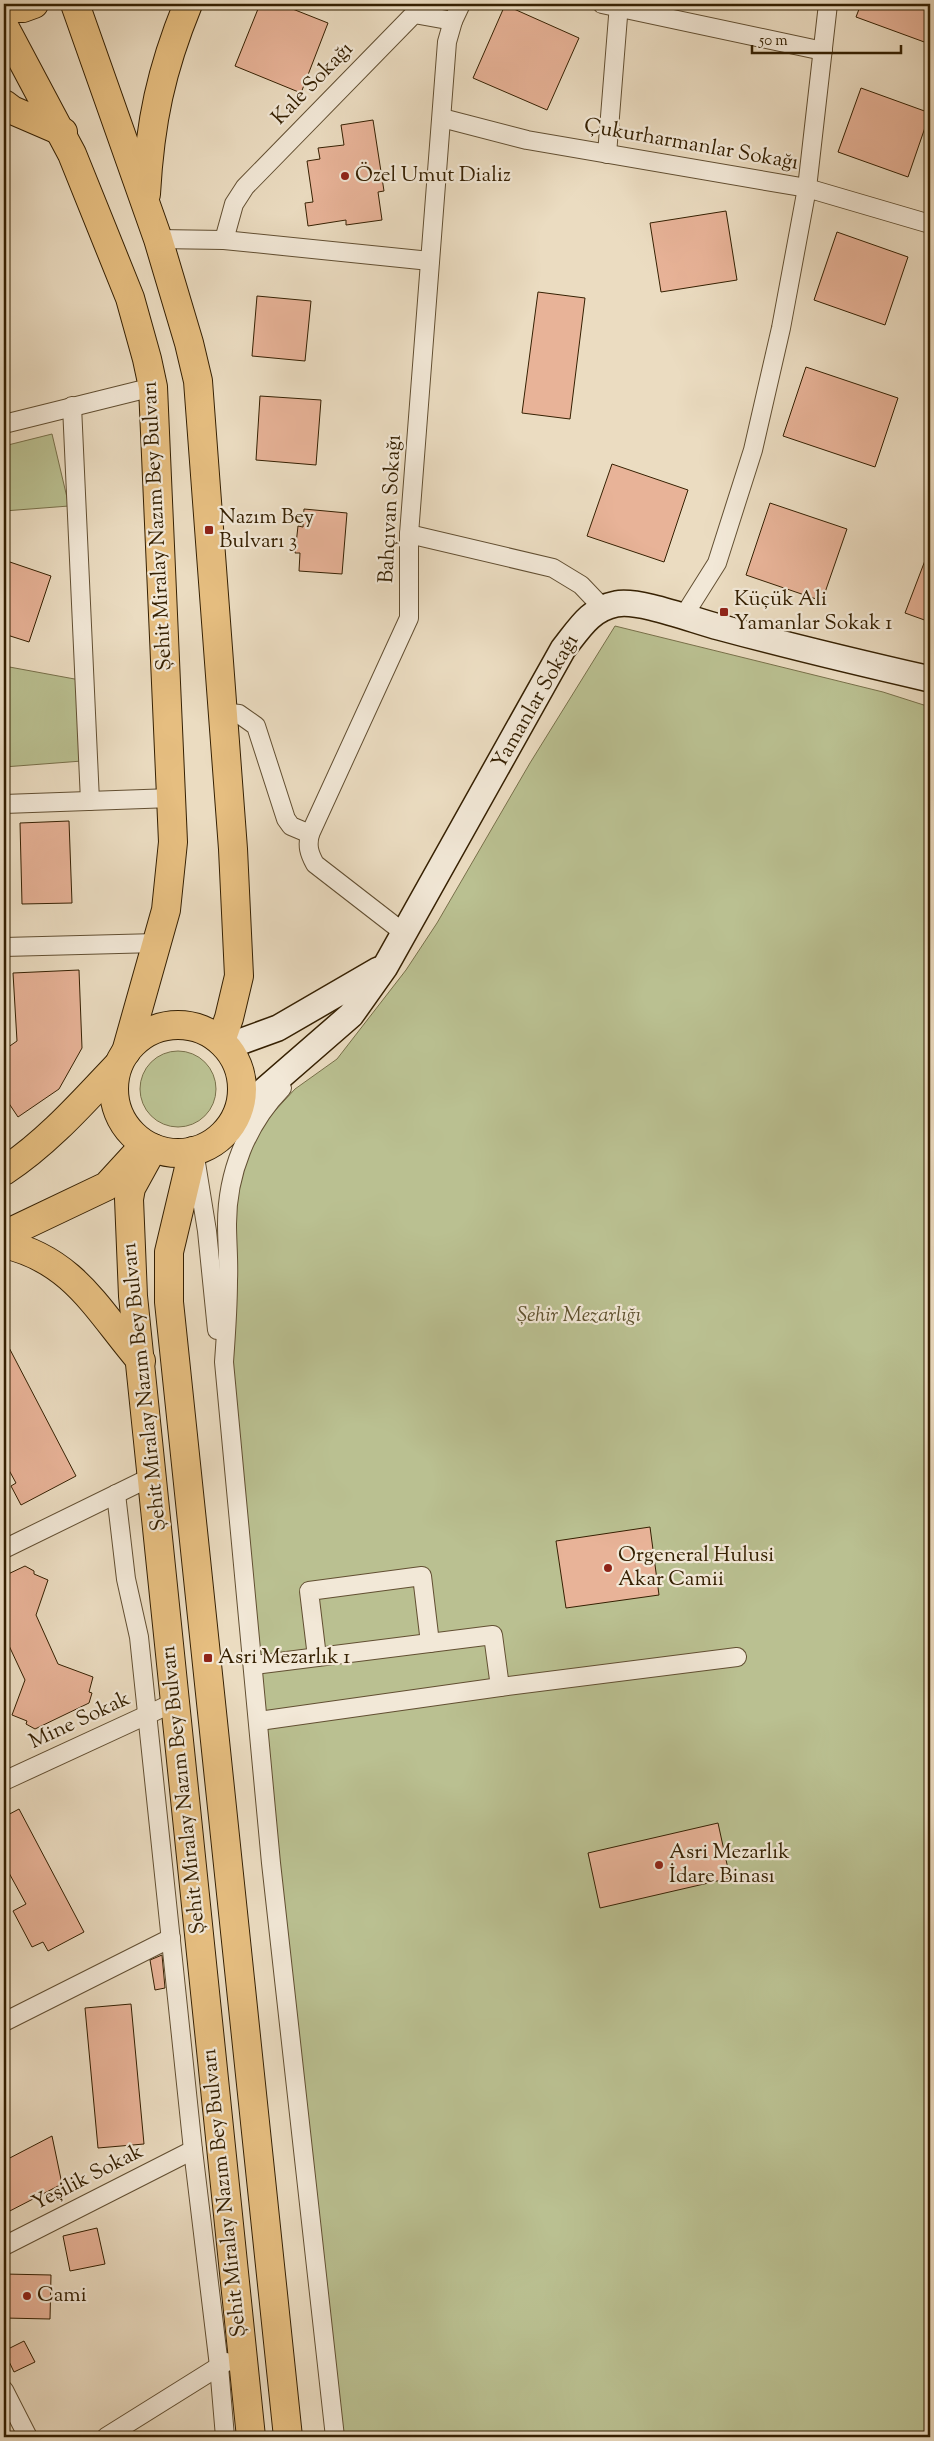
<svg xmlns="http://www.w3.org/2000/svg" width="934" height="2441" viewBox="0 0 934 2441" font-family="'Sorts Mill Goudy',serif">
<rect width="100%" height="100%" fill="#ebdcc1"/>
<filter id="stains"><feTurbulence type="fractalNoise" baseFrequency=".004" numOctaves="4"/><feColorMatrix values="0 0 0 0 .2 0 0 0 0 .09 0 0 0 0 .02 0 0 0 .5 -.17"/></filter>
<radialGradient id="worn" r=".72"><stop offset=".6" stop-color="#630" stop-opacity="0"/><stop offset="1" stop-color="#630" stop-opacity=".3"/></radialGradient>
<g fill="#bac091" stroke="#78704a">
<path d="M 52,434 L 69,506 L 4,511 L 4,446 Z"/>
<path d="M 615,626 L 883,692 L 930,707 L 930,2437 L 339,2437 L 271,1842 L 224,1256 L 224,1204 L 260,1127 L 295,1089 L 337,1059 L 406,970 L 437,923 L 530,763 Z"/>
<path d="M 4,666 L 80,680 L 95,760 L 4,767 Z"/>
<path d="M 4,817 L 8,899 L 4,899 Z"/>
<circle cx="178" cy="1089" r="38"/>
</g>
<g fill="#e8b398" stroke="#352002">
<path d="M 260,4 L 280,4 L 328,23 L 301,93 L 235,66 Z"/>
<path d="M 861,4 L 930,4 L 930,33 L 927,43 L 856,17 Z"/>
<path d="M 505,5 L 579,38 L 547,110 L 473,78 Z"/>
<path d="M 861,88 L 930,113 L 908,177 L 838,152 Z"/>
<path d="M 373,120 L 384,191 L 378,192 L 382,220 L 346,225 L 346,220 L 308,226 L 305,203 L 313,202 L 307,161 L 320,159 L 318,148 L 344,145 L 341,125 Z"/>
<path d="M 726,211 L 737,280 L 661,292 L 650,223 Z"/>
<path d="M 837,232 L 908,257 L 885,325 L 814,300 Z"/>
<path d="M 538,292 L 585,298 L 570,419 L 522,413 Z"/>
<path d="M 257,296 L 311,301 L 305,361 L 252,356 Z"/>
<path d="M 806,367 L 898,398 L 875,467 L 783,436 Z"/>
<path d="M 260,396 L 321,400 L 316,465 L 256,460 Z"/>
<path d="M 612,464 L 688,490 L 664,562 L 587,536 Z"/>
<path d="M 770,503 L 847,529 L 822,601 L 746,575 Z"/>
<path d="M 304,509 L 347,513 L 342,574 L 299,571 L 300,553 L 295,553 L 298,526 L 303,527 Z"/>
<path d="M 929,550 L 930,550 L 930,622 L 905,613 Z"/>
<path d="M 4,560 L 51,576 L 29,642 L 4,634 Z"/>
<path d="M 69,821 L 72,903 L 22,904 L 20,823 Z"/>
<path d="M 79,970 L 82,1048 L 59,1089 L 18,1117 L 4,1096 L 4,1050 L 17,1041 L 13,973 Z"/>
<path d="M 4,1338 L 76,1476 L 21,1505 L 11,1486 L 16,1483 L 4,1461 Z"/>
<path d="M 650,1527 L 659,1595 L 566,1608 L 556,1541 Z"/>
<path d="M 25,1566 L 34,1571 L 34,1574 L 48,1580 L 36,1615 L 58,1664 L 93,1677 L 89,1692 L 92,1693 L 89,1703 L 35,1729 L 26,1724 L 27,1721 L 12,1715 L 25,1680 L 4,1635 L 4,1576 Z"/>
<path d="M 19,1809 L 84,1932 L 48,1951 L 43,1942 L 32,1947 L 13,1911 L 26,1904 L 9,1873 L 4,1876 L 4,1817 Z"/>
<path d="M 718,1823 L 730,1878 L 600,1908 L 588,1853 Z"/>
<path d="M 162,1955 L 165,1988 L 155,1990 L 150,1960 Z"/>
<path d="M 131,2004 L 144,2144 L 98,2148 L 85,2008 Z"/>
<path d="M 52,2136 L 62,2184 L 4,2214 L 4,2161 Z"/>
<path d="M 97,2228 L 105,2264 L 70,2271 L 63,2236 Z"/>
<path d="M 4,2274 L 51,2275 L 50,2319 L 4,2318 Z"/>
<path d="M 24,2341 L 35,2362 L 14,2372 L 4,2351 Z"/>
</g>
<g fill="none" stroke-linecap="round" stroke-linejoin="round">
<defs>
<g id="street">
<path d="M 602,4 L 823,51"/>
<path d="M 442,118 L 527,140 L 807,188 L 930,224"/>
<path d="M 607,154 L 619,4"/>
<path d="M 158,239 L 224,240 L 430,261"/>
<path d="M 224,240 L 234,204 L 245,187 L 414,14 L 453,21 L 461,4"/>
<path d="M 72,406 L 90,801"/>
<path d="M 4,424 L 153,387"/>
<path d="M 409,534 L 553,568 L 581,585 L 602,607"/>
<path d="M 683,617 L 717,563 L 753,450 L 781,328 L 807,188 L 828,4"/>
<path d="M 222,712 L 239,714 L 256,726 L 286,819 L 291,826 L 310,834"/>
<path d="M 4,804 L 172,798"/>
<path d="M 404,933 L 315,864 C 309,853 307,846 310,834 L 409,618 L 409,534 L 447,42 L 453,21"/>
<path d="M 4,947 L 157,943"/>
<path d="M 282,1088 C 247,1124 227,1173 227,1224 C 227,1243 229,1262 228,1281 C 228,1308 226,1335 224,1362 L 271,1863 L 335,2437"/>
<path d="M 196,1163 L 207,1231 L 217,1330"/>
<path d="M 116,1494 L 126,1579 L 139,1637 L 193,2150 L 219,2366 L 225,2437"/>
<path d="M 4,1549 L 153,1476"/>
<path d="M 317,1657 L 309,1591 L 422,1576 L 430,1643"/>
<path d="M 254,1665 L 493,1635 L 500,1687"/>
<path d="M 259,1721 L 500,1687 L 737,1657"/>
<path d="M 4,1781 L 175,1702"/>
<path d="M 4,2022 L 171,1938"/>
<path d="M 4,2246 L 193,2150"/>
<path d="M 4,2390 L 28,2437"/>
<path d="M 106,2437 L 226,2362"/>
</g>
<g id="secondary">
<path d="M 226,1047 L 278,1028 L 378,970"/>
<path d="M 236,1115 L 351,1015 L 385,967 L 563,649 C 579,629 590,609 616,604 C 639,599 695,621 719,627 C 789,646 860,663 930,679"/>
</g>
<g id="primary">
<path d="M 75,4 L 158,239 L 189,343 L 198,381 L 233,849 L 239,976 L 229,1018 L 221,1041"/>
<path d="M 4,8 L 23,8 L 34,4"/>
<path d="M 4,26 L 72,154 L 130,298 L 147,359 L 153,387 L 173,842 L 166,910 L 126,1052"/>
<path d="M 4,104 L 12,110 L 63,132"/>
<path d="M 146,194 C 150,122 161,70 188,4"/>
<circle cx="178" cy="1089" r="64"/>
<path d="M 153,1148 L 131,1188 L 129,1199 L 133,1296 L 251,2437"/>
<path d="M 193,1151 L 169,1252 L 169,1302 L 288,2437"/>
<path d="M 4,1171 C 47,1143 83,1102 118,1065"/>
<path d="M 4,1235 L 107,1186 L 140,1150"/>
<path d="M 4,1244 C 74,1260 98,1311 141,1361"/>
</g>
</defs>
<use href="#street" stroke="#624f32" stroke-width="20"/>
<use href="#secondary" stroke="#352002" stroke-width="28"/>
<use href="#primary" stroke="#352002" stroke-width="30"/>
<use href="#street" stroke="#f2e8d7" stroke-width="18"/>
<use href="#secondary" stroke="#f2e8d7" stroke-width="25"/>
<use href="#primary" stroke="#e6be80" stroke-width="28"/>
</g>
<g fill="#8f2418" stroke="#f2e8d7" stroke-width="2">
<circle cx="345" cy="176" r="5"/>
<rect x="204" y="525" width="10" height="10" rx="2.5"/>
<rect x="719" y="607" width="10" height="10" rx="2.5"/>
<circle cx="608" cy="1568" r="5"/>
<rect x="203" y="1653" width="10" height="10" rx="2.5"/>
<circle cx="659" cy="1865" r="5"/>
<circle cx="27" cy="2296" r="5"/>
</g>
<g text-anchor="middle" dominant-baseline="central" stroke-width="4.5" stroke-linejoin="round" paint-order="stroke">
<g font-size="21" fill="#352002" stroke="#f2e8d7">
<text transform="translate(313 84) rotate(-46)">Kale Sokağı</text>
<text transform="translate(691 145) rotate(10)">Çukurharmanlar Sokağı</text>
<text transform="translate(391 509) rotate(-87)">Bahçıvan Sokağı</text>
<text transform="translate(158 526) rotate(-93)">Şehit Miralay Nazım Bey Bulvarı</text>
<text transform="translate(536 702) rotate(-60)">Yamanlar Sokağı</text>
<text transform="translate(145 1387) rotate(-96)">Şehit Miralay Nazım Bey Bulvarı</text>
<text transform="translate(80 1721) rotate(-25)">Mine Sokak</text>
<text transform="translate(184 1790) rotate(-96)">Şehit Miralay Nazım Bey Bulvarı</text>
<text transform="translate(88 2178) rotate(-27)">Yeşilik Sokak</text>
<text transform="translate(225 2193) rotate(-96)">Şehit Miralay Nazım Bey Bulvarı</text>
</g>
<g font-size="21" fill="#352002" stroke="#f2e8d7" text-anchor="start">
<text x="355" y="176">Özel Umut Dializ</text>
<text x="219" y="518">Nazım Bey<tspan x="219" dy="24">Bulvarı 3</tspan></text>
<text x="734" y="600">Küçük Ali<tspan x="734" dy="24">Yamanlar Sokak 1</tspan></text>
<text x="618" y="1556">Orgeneral Hulusi<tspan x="618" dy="24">Akar Camii</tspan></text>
<text x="218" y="1658">Asri Mezarlık 1</text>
<text x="669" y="1853">Asri Mezarlık<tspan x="669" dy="24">İdare Binası</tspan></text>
<text x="37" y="2296">Cami</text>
</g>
<g font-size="21" font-style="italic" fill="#5d502d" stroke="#f2e8d7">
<text x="579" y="1316">Şehir Mezarlığı</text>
</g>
</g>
<rect width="934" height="2441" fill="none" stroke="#ebdcc1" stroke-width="20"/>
<rect x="5" y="5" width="924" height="2431" fill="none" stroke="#352002" stroke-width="2.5"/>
<rect x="10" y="10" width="914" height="2421" fill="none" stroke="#352002"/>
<path d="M752 45v8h149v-8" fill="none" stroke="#352002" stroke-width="2.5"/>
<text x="759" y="45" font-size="15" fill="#352002" stroke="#f2e8d7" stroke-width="4" paint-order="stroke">50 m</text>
<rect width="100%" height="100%" filter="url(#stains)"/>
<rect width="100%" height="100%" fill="url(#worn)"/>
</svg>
